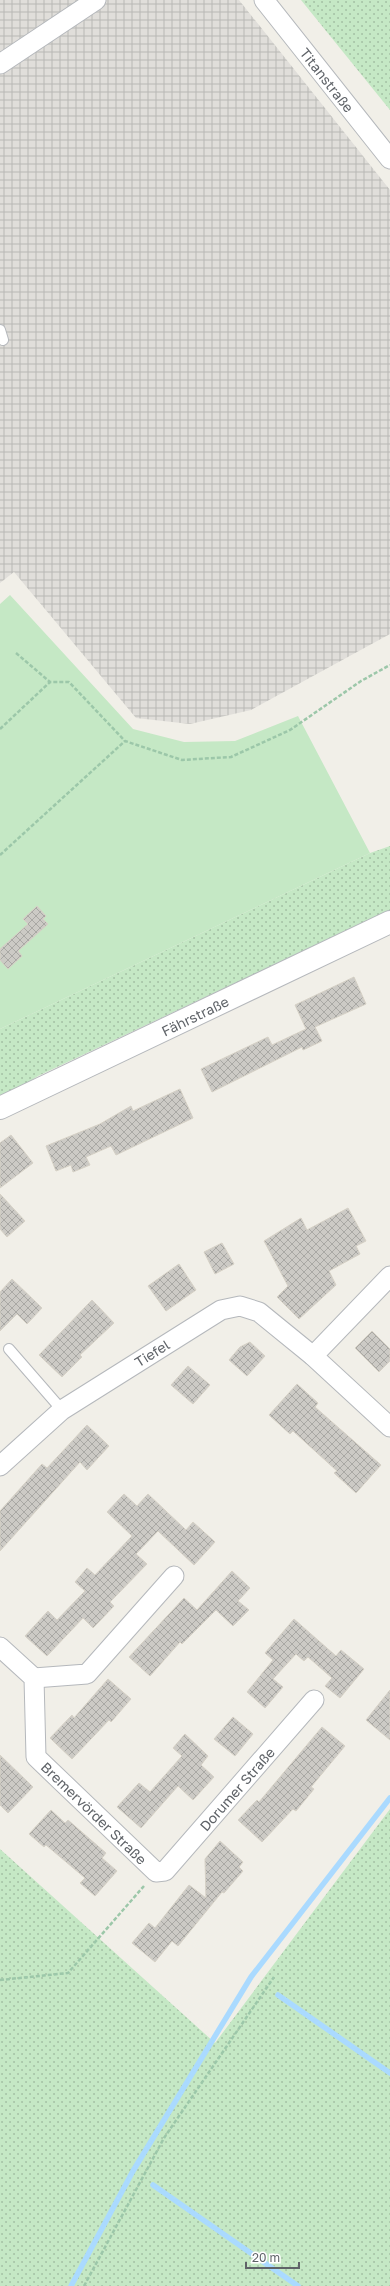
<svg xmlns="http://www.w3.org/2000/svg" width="390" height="2286" viewBox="0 0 390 2286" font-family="'Golos Text',sans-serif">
<defs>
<pattern id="industrial-grid" width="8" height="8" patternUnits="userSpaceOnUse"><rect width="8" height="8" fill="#e0deda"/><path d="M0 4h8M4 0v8" fill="none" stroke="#b9b8b5"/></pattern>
<pattern id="grass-dots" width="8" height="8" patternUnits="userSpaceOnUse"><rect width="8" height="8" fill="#c5e8c5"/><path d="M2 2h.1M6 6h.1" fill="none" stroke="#a3c0a4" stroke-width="1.8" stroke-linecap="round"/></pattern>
<pattern id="building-cross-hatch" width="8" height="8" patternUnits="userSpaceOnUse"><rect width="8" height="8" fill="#cccac5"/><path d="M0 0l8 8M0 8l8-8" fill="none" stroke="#a9a8a4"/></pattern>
</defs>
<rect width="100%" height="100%" fill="#f1efe8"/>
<path fill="url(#industrial-grid)" d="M 0,0 L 239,0 L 390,190 L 390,634 L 251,710 L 190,724 L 136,718 L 14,572 L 0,583 Z"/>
<g fill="url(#grass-dots)">
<path d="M 301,0 L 390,0 L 390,110 Z"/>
<path d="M 390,846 L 390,910 L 38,1076 L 0,1101 L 0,1029 L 370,853 Z"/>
<path d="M 390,1809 L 390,2286 L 0,2286 L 0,1849 L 215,2043 Z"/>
</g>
<path fill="#c5e8c5" d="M 10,595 L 133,729 L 184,742 L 235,741 L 298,716 L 370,853 L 0,1029 L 0,604 Z"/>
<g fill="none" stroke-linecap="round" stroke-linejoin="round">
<g stroke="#aadaff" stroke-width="5.5">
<path d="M 278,1995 L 390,2073"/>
<path d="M 153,2185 L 298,2286"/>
<path d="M 71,2286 L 133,2171 L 251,1977 L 390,1798"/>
</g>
</g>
<g fill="url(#building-cross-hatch)" stroke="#d6d1c6">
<path d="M 37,906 L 46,916 L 43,919 L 48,924 L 18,951 L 22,956 L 8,969 L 0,960 L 0,949 L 28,924 L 23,919 Z"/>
<path d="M 354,977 L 366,1004 L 315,1027 L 322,1041 L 303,1050 L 302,1047 L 212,1092 L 201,1069 L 268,1037 L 272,1045 L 306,1029 L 295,1005 Z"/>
<path d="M 180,1089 L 193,1118 L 116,1155 L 111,1146 L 86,1157 L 90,1165 L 73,1172 L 71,1165 L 56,1171 L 46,1146 L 100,1124 L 131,1106 L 133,1111 Z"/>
<path d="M 11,1135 L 33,1163 L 0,1188 L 0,1143 Z"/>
<path d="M 0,1194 L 25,1221 L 7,1237 L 0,1229 Z"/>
<path d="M 348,1208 L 366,1241 L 356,1246 L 360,1254 L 329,1271 L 336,1285 L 299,1319 L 277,1297 L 288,1286 L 264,1241 L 301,1218 L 307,1230 Z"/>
<path d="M 222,1243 L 234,1264 L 215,1274 L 204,1252 Z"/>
<path d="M 179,1264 L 196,1290 L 166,1311 L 148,1286 Z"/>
<path d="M 12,1279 L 42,1308 L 27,1324 L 17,1314 L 0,1331 L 0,1292 Z"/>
<path d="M 92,1300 L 114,1323 L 80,1355 L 82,1357 L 62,1377 L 39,1355 Z"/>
<path d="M 372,1331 L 390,1349 L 390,1361 L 379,1372 L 355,1348 Z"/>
<path d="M 250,1342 L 265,1356 L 247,1376 L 229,1360 L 240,1347 Z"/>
<path d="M 188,1366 L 210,1385 L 193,1404 L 171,1385 Z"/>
<path d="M 297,1384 L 318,1403 L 315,1407 L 381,1465 L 356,1493 L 334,1473 L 337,1471 L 293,1431 L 290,1434 L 269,1415 Z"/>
<path d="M 87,1425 L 109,1446 L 87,1470 L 80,1462 L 0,1551 L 0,1511 L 42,1464 L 47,1468 Z"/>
<path d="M 124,1494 L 137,1506 L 148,1494 L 186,1530 L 193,1522 L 215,1542 L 194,1565 L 158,1531 L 136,1554 L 147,1564 L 110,1602 L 114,1606 L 93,1628 L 83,1618 L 47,1656 L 25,1636 L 48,1611 L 57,1620 L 85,1591 L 75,1582 L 87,1568 L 95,1575 L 132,1536 L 107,1512 Z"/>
<path d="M 232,1571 L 250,1588 L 238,1601 L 249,1610 L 233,1626 L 216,1610 L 182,1644 L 180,1642 L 150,1676 L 129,1657 L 184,1598 L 197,1610 Z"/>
<path d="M 294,1619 L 336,1656 L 341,1650 L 364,1669 L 340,1698 L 325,1686 L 332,1678 L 308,1657 L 304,1661 L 296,1654 L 273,1679 L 283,1687 L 265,1708 L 247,1692 L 273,1660 L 265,1653 Z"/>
<path d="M 108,1679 L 131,1699 L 111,1722 L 109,1720 L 72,1759 L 50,1738 L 72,1715 L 74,1718 Z"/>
<path d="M 390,1690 L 390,1740 L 366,1720 Z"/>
<path d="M 233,1717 L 253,1734 L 235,1756 L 214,1739 Z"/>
<path d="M 322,1727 L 345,1746 L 311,1787 L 314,1789 L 296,1811 L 293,1809 L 262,1842 L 238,1820 L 257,1800 L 259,1802 Z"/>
<path d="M 185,1734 L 208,1756 L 201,1765 L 214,1777 L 193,1800 L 178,1786 L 141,1828 L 117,1807 L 139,1783 L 150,1792 L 182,1756 L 173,1748 Z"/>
<path d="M 0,1755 L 33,1787 L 8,1813 L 0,1805 Z"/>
<path d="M 51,1810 L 65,1823 L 68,1820 L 106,1853 L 102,1858 L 117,1871 L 95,1896 L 80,1883 L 85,1878 L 46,1845 L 44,1847 L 29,1834 Z"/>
<path d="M 220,1841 L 243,1862 L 239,1867 L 243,1871 L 224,1893 L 222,1892 L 178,1946 L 172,1941 L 155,1962 L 132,1943 L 149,1923 L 155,1928 L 189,1885 L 206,1898 L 205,1859 Z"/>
</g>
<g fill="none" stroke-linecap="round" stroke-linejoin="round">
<defs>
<g id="service">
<path d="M 0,330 L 3,340"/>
<path d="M 9,1349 L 62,1410"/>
</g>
<g id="minor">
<path d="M 264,0 L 390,159"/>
<path d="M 0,64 L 96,0"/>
<path d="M 313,1356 L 390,1276"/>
<path d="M 0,1466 L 62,1410 L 221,1310 L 240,1306 L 259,1312 L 313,1356 L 390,1427"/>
<path d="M 0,1647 L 34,1678 L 36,1757 L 156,1872 L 165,1871 L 314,1700"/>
<path d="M 34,1678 L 87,1674 L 174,1576"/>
</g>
<path id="tertiary" d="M 0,1108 L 390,922"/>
</defs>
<use href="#service" stroke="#b5b8bc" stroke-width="12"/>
<use href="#minor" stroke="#b5b8bc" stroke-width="21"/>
<use href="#tertiary" stroke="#b5b8bc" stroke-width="24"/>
<g stroke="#9cc7a9" stroke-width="2.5" stroke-dasharray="4 2" stroke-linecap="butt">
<path d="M 16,653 L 50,682 L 69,682 L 125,741 L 182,760 L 231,757 L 290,730 L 361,681 L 390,665"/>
<path d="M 0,729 L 50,682"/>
<path d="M 0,855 L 125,741"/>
<path d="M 0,1980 L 68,1973 L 144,1886"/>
<path d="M 84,2286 L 164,2138 L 274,1977"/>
</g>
<use href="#service" stroke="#fff" stroke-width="10"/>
<use href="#minor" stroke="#fff" stroke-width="19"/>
<use href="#tertiary" stroke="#fff" stroke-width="22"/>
</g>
<g text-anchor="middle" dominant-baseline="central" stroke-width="3" stroke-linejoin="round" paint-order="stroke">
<g font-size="14" fill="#5f6368" stroke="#fff">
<text transform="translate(327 80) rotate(52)">Titanstraße</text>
<text transform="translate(195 1016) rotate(-26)">Fährstraße</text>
<text transform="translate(152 1353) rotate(-32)">Tiefel</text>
<text transform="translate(237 1789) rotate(-49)">Dorumer Straße</text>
<text transform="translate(94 1813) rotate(44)">Bremervörder Straße</text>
</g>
</g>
<path d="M246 2262v6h53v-6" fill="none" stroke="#5f6368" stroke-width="2"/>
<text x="252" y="2262" font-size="12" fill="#5f6368" stroke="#ffffff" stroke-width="3" paint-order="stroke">20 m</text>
</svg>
